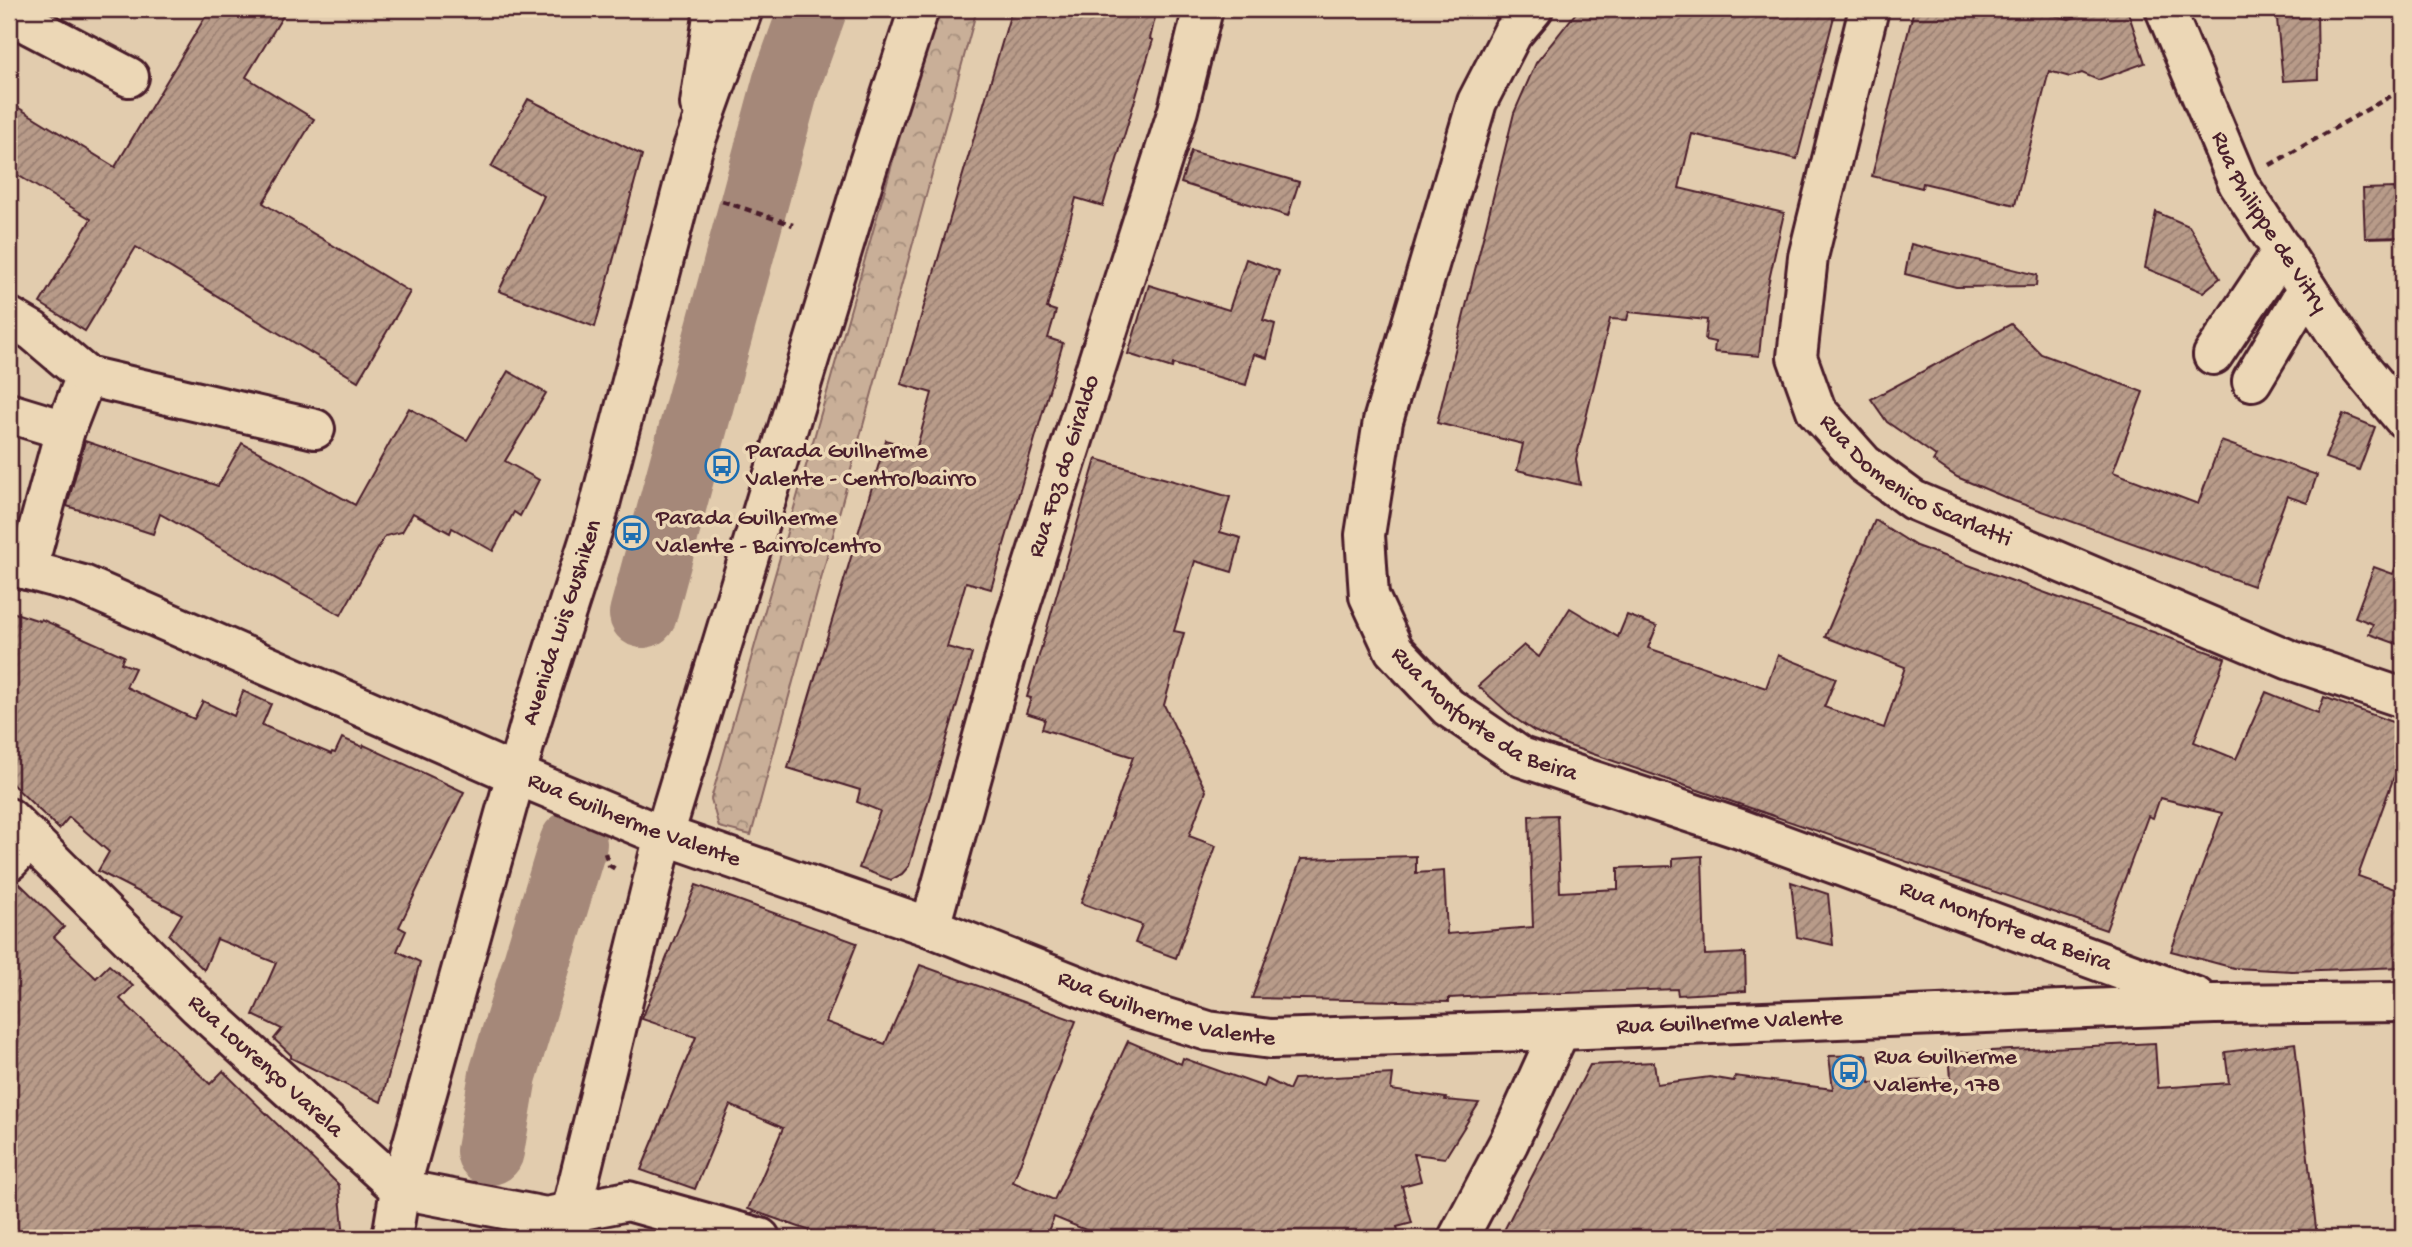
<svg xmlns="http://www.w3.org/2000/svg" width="2412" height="1247" viewBox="0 0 2412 1247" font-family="'Gochi Hand',sans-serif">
<defs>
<pattern id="forest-crowns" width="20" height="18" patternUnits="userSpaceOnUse" patternTransform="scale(1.75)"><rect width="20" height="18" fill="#c9af98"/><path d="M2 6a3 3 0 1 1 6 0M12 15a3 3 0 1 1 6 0" fill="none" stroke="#a58e7c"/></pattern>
<pattern id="building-hatch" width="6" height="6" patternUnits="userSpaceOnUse" patternTransform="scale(1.75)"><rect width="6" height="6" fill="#b89b89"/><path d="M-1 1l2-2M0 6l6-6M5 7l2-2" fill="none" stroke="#987e70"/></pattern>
</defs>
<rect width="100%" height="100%" fill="#e2ccae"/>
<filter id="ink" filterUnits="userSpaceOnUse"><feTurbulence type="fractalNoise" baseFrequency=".0143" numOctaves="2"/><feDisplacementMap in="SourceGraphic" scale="14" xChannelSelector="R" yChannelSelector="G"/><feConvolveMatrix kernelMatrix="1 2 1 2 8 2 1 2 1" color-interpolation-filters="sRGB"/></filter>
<g filter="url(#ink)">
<path fill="url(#forest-crowns)" stroke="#8a6762" stroke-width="2" d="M 941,9 L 977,9 L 751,835 L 719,827 L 711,799 L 926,45 Z"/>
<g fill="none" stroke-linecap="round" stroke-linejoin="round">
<g stroke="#a58879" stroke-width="68">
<path d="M 643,614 L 786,84 L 813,9"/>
<path d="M 490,1151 L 503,1075 L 573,844"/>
</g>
</g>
<g fill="url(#building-hatch)" stroke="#4a1f2b" stroke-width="2">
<path d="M 210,9 L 287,9 L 246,77 L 314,119 L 263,203 L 410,292 L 358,381 L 136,247 L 85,331 L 40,303 L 91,219 L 9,170 L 9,102 L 115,167 Z"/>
<path d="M 1012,9 L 1157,9 L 1150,39 L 1153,40 L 1103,206 L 1076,198 L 1047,308 L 1056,311 L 1048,338 L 1063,343 L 991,589 L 966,582 L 947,647 L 972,654 L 909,866 L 902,874 L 891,880 L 859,868 L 880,811 L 857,802 L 860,790 L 788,768 L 886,440 L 916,450 L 932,393 L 901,384 Z"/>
<path d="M 1579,9 L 1836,9 L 1797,159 L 1692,134 L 1679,188 L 1784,213 L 1765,298 L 1759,356 L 1714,352 L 1715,342 L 1705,340 L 1707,320 L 1629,312 L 1627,320 L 1610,319 L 1576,459 L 1580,485 L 1517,470 L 1523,444 L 1437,423 L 1514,113 L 1536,63 Z"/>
<path d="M 1914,9 L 2029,9 L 2069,19 L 2100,9 L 2127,9 L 2145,63 L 2098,80 L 2082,73 L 2070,77 L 2049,71 L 2015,205 L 1923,183 L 1922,188 L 1872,176 Z"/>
<path d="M 2276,9 L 2317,9 L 2318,79 L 2283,81 Z"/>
<path d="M 528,99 L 642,155 L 595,327 L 499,291 L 544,196 L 491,167 Z"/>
<path d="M 1191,151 L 1299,182 L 1288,216 L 1181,183 Z"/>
<path d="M 2395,188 L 2396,204 L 2403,204 L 2403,237 L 2365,238 L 2363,189 Z"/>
<path d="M 2156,212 L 2189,226 L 2220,278 L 2203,292 L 2145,268 Z"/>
<path d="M 1911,244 L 2037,275 L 2036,286 L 1956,287 L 1905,274 Z"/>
<path d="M 1246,259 L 1279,271 L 1263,320 L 1275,324 L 1267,358 L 1254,354 L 1246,385 L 1173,364 L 1172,368 L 1128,354 L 1149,285 L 1229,310 Z"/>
<path d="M 2011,324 L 2041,354 L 2143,392 L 2113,472 L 2198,504 L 2221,441 L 2317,475 L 2307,503 L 2287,496 L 2253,586 L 2014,501 L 1957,477 L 1933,461 L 1936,456 L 1887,422 L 1871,399 Z"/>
<path d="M 508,371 L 546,393 L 505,461 L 539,480 L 520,516 L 514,512 L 493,551 L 452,528 L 450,533 L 413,513 L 402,532 L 385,536 L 341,615 L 160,514 L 153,534 L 67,506 L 85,441 L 218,486 L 242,443 L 355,505 L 409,408 L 467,440 Z"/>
<path d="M 2343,414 L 2375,427 L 2359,470 L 2325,458 Z"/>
<path d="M 1096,459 L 1230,497 L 1220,532 L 1241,538 L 1232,572 L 1195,561 L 1174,631 L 1184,633 L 1164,705 L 1206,791 L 1189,836 L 1216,846 L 1176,958 L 1135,943 L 1142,925 L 1081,903 L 1133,757 L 1042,729 L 1045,719 L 1026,713 L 1031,698 L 1027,697 Z"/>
<path d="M 1875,520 L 1916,546 L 2225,658 L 2194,742 L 2236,759 L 2266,692 L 2318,713 L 2324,697 L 2403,726 L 2403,752 L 2358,876 L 2403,892 L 2403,967 L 2292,971 L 2234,968 L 2171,951 L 2222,813 L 2160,798 L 2153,818 L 2148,816 L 2106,930 L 1561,743 L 1534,731 L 1513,717 L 1478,686 L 1524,645 L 1539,657 L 1570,608 L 1618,637 L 1627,615 L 1657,626 L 1648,648 L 1766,688 L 1778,655 L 1836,678 L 1824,707 L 1884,728 L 1905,667 L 1825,637 Z"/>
<path d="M 2401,553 L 2403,553 L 2403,646 L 2369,634 L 2373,624 L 2355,617 L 2374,567 L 2393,574 Z"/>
<path d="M 9,611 L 40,621 L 41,619 L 124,656 L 121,663 L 135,668 L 126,687 L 194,719 L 203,701 L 234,716 L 243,691 L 271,704 L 262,725 L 331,754 L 332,752 L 335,753 L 342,738 L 363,747 L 364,745 L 464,792 L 399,927 L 406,931 L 397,951 L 420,962 L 381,1102 L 291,1058 L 291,1055 L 274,1039 L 282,1029 L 253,1015 L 276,963 L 217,939 L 204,970 L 169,935 L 182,914 L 98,871 L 109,852 L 69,817 L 59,829 L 9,781 Z"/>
<path d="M 1557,815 L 1560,892 L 1618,889 L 1618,868 L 1673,866 L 1673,858 L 1702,856 L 1705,955 L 1745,953 L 1746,991 L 1678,995 L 1677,989 L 1506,995 L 1449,998 L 1449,1002 L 1252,998 L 1301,859 L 1416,856 L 1416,873 L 1444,871 L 1447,934 L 1533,927 L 1529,816 Z"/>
<path d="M 17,881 L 64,927 L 54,937 L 96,978 L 109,965 L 133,986 L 120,999 L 210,1084 L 223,1071 L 339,1185 L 344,1238 L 9,1238 L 9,882 Z"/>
<path d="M 1791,882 L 1828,894 L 1833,945 L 1797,937 Z"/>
<path d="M 696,885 L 857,943 L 826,1022 L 885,1044 L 920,965 L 1076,1021 L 1013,1182 L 1054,1200 L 1128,1041 L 1181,1064 L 1183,1058 L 1264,1087 L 1267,1079 L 1289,1090 L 1294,1079 L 1393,1074 L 1391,1090 L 1446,1098 L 1445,1100 L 1479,1103 L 1445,1158 L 1414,1154 L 1421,1181 L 1402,1186 L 1412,1223 L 1397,1227 L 1399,1233 L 1380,1238 L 1105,1238 L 1054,1217 L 1045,1238 L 830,1238 L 748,1209 L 783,1128 L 730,1105 L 695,1189 L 641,1170 L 696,1037 L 642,1019 Z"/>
<path d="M 2155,1043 L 2158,1088 L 2229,1083 L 2225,1052 L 2295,1043 L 2317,1237 L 1500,1238 L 1590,1065 L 1654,1062 L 1657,1084 L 1710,1077 L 1734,1081 L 1735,1076 L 1833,1089 L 1829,1056 L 1867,1055 L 1870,1083 L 1951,1079 L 1949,1053 Z"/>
</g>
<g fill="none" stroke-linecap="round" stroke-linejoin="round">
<defs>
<g id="minor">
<path id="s1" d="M 1533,9 L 1512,34 L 1477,102 L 1383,421 L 1365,535 L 1369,596 L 1394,650 L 1448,707 L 1521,757 L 1740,829 L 2196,997"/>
<path id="s2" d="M 1869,9 L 1808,257 L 1797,357 L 1816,410 L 1864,464 L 1913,500 L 2290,660 L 2403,698"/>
<path id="s3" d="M 2165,9 L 2238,183 L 2349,353 L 2403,418"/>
<path d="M 9,14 L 129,77"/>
<path d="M 700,104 L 714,9"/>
<path d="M 9,317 L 33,331 L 86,376 L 65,430 L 27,570"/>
<path d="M 2213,355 L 2283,250"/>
<path d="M 86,376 L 315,429"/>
<path d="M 2252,381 L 2307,289"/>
<path d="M 9,413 L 65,430"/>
<path id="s4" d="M 9,565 L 83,585 L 517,775 L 644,828 L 930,927 L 1134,1008 L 1208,1031 L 1271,1039 L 1560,1030 L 2214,1004 L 2403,1002"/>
<path id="s5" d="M 9,818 L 198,1006 L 400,1189 L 546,1217 L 628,1201 L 760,1238"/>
<path d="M 9,861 L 31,838"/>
<path id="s6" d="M 930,927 L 1014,625 L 1178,110 L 1203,9"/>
<path d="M 1458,1238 L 1509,1142 L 1560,1030"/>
</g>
<g id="major">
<path id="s7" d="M 392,1238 L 400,1189 L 531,721 L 596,519 L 693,148 L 743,9"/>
<path d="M 569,1238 L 571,1212 L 664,835 L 865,175 L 919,9"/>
</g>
</defs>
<use href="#minor" stroke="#4a1f2b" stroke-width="44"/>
<use href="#major" stroke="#4a1f2b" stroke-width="44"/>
<g stroke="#4a1f2b" stroke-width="4.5" stroke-dasharray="7 5" stroke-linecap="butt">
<path d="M 2270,165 L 2403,89"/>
<path d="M 722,201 L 793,225"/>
<path d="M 605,853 L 609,865 L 617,870"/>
</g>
<use href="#minor" stroke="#ecd7b6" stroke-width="38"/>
<use href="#major" stroke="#ecd7b6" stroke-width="38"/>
</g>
</g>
<defs>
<symbol id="bus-ring" viewBox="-11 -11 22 22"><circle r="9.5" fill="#ecd7b6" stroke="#1f6fb2" stroke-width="1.5"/><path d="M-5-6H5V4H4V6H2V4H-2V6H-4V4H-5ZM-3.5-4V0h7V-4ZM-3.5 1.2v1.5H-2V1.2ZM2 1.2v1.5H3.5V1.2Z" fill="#1f6fb2"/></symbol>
</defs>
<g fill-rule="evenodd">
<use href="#bus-ring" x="703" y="447" width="38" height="38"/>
<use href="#bus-ring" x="613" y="514" width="38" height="38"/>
<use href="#bus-ring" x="1830" y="1053" width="38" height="38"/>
</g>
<g text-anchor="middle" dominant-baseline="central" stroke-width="7" stroke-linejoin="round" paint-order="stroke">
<g font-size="24" fill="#4a1f2b" stroke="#ecd7b6">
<text stroke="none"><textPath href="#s3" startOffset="238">Rua Philippe de Vitry</textPath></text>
<text stroke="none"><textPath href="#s6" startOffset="480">Rua Foz do Giraldo</textPath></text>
<text stroke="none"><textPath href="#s2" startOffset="537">Rua Domenico Scarlatti</textPath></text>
<text stroke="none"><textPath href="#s7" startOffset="639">Avenida Luis Gushiken</textPath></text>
<text stroke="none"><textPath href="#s1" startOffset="791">Rua Monforte da Beira</textPath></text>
<text stroke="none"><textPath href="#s4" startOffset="676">Rua Guilherme Valente</textPath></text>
<text stroke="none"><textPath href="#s1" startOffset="1358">Rua Monforte da Beira</textPath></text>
<text stroke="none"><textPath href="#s4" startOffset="1242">Rua Guilherme Valente</textPath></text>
<text stroke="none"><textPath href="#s4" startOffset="1810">Rua Guilherme Valente</textPath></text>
<text stroke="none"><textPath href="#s5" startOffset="357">Rua Lourenço Varela</textPath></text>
</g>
<g font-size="24" fill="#4a1f2b" stroke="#ecd7b6" text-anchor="start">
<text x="746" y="452">Parada Guilherme<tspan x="746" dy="28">Valente - Centro/bairro</tspan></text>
<text x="656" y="519">Parada Guilherme<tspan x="656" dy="28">Valente - Bairro/centro</tspan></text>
<text x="1874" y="1058">Rua Guilherme<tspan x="1874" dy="28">Valente, 178</tspan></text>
</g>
</g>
<rect width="2412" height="1247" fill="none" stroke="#ecd7b6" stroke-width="35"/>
<rect x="18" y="18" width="2377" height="1212" fill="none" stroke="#4a1f2b" stroke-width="2.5" filter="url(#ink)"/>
</svg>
